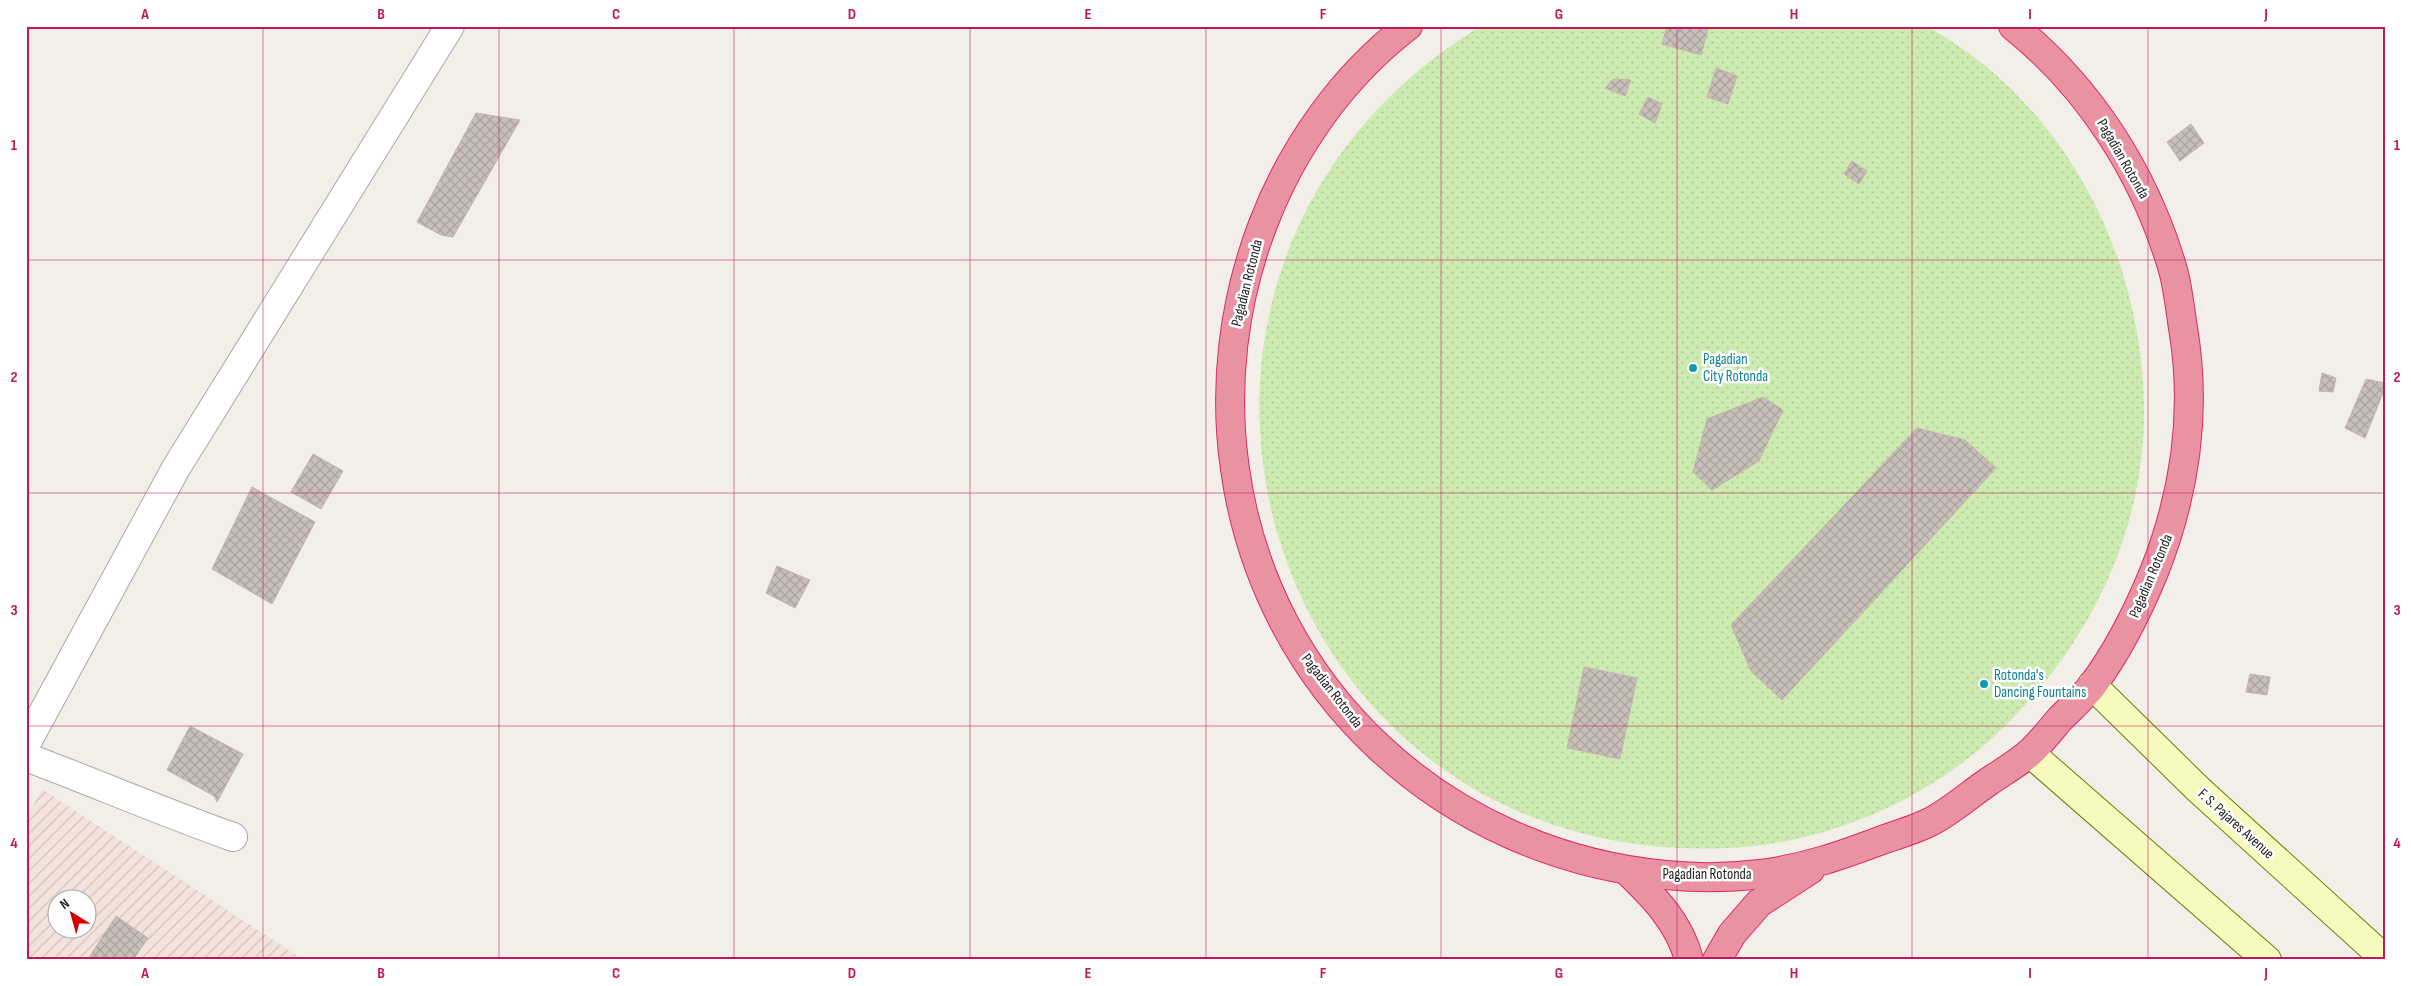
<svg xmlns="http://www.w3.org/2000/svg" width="2411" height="986" viewBox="0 0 2411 986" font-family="'Sofia Sans Condensed',sans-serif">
<defs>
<pattern id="military-furrows" width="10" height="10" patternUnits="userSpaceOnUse" patternTransform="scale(1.25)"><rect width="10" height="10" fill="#f3e3dd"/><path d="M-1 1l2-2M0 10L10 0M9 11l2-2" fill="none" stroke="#d0c2bd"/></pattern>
<pattern id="grass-dots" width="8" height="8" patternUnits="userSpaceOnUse" patternTransform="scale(1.25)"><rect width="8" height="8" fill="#cdebb0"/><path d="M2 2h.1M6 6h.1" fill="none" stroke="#b0c997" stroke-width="1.8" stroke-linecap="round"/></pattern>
<pattern id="building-cross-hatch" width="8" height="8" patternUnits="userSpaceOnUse" patternTransform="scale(1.25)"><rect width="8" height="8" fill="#c7bfb8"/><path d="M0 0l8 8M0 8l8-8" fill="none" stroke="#aba49e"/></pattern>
</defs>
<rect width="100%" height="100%" fill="#f2efe9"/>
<path fill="url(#military-furrows)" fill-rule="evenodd" d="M 42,789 L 304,960 L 26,960 L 26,818 ZM 58,898 L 88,898 L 88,928 L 58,928 Z"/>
<path fill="url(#grass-dots)" d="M 1481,26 L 1926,26 C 2065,102 2144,257 2144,412 C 2144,536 2087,647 2000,731 C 1928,800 1827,844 1728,848 C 1258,870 1081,269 1481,26 Z"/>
<g fill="url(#building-cross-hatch)" stroke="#c4b6ab">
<path d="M 1667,26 L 1709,26 L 1701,55 L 1662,44 Z"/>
<path d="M 1716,68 L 1737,76 L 1728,104 L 1707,97 Z"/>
<path d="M 1613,79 L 1631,80 L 1625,96 L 1605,88 Z"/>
<path d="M 1648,97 L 1662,104 L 1655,123 L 1639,114 Z"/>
<path d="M 476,113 L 520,120 L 453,237 L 441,235 L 417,222 Z"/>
<path d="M 2191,124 L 2204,143 L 2180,161 L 2167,142 Z"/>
<path d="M 1852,161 L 1867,171 L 1859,184 L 1844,174 Z"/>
<path d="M 2322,373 L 2336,378 L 2333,392 L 2319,391 Z"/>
<path d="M 2366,379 L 2385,383 L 2385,388 L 2365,438 L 2345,428 Z"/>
<path d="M 1763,397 L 1783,410 L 1759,461 L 1712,490 L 1693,472 L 1707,419 Z"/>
<path d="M 1917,428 L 1965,440 L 1996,468 L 1782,700 L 1751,671 L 1731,625 Z"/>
<path d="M 313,454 L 343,471 L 321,509 L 291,492 Z"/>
<path d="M 252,487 L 315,522 L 272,604 L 212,569 Z"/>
<path d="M 777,566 L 810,580 L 795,608 L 766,593 Z"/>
<path d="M 1584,667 L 1637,678 L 1620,759 L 1567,748 Z"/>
<path d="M 2250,674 L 2270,677 L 2267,695 L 2246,692 Z"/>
<path d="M 190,726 L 243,754 L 217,802 L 214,796 L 167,770 Z"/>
<path d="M 116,916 L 148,938 L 133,960 L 89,960 L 88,959 Z"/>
</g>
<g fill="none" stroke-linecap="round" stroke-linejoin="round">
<defs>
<g id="street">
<path d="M 26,744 L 176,468 L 450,26"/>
<path d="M 26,757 C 95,783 163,812 233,837"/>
</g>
<g id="secondary">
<path d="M 2092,685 L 2198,789 L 2385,959"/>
<path d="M 2030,753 L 2267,960"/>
</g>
<g id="highway">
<path d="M 1408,26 C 1276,128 1211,305 1235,469 C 1266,690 1444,854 1666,875 C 1696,878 1729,878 1760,874 C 1807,868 1842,855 1885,839 C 1900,834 1916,829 1930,822 C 1950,812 1969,795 1988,782 C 2001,773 2015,765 2027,755 C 2039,745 2049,732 2059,720 C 2070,709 2082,698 2092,686 C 2118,651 2138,611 2154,572 C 2185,494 2197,411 2183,328 C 2180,309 2178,288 2173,270 C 2145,174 2090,88 2013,26"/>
<path d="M 1627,871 C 1653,896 1680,923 1689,960"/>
<path d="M 1717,960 L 1732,934 L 1759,903 L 1810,870"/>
</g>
</defs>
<use href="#street" stroke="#a9a9a9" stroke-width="30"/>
<use href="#secondary" stroke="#707d05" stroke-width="30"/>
<use href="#highway" stroke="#dc2a67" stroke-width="30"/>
<use href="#street" stroke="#fff" stroke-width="28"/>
<use href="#secondary" stroke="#f7fabf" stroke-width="28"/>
<use href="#highway" stroke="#e892a2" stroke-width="28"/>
</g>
<path fill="none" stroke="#c2185b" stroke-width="1" stroke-opacity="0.55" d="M 263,26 L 263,960M 499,26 L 499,960M 734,26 L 734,960M 970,26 L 970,960M 1206,26 L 1206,960M 1441,26 L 1441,960M 1677,26 L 1677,960M 1912,26 L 1912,960M 2148,26 L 2148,960M 26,260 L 2385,260M 26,493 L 2385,493M 26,726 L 2385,726"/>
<g fill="#0f9aa8" stroke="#fff" stroke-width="2">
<circle cx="1693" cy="368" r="5"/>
<circle cx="1984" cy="684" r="5"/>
</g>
<g text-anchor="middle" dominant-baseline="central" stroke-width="5" stroke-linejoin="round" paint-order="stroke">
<g font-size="15" fill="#222" stroke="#fff">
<text transform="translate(2123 159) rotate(60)">Pagadian Rotonda</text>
<text transform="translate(1247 283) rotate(-76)">Pagadian Rotonda</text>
<text transform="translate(2151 576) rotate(-67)">Pagadian Rotonda</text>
<text transform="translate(1332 691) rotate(52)">Pagadian Rotonda</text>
<text transform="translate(2236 824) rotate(42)">F. S. Pajares Avenue</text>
<text x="1707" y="874">Pagadian Rotonda</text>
</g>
<g font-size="15" fill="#0d838f" stroke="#fff" text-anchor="start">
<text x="1703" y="359">Pagadian<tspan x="1703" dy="17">City Rotonda</tspan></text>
<text x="1994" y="675">Rotonda's<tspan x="1994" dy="17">Dancing Fountains</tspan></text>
</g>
</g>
<rect width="2411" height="986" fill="none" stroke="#ffffff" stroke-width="55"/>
<g transform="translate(72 914) rotate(323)"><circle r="24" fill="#ffffff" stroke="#a7a7a7"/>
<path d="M0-4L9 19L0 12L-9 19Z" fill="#d40000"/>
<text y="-8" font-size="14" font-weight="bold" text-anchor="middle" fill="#222222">N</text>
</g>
<rect x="28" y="28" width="2356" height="930" fill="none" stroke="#c2185b" stroke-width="2"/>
<g font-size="16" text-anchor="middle" font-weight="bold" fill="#c2185b">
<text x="145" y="19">A</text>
<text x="381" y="19">B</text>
<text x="616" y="19">C</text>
<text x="852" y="19">D</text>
<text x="1088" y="19">E</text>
<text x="1323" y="19">F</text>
<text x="1559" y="19">G</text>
<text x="1794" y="19">H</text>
<text x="2030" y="19">I</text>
<text x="2266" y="19">J</text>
<text x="14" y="150">1</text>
<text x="2397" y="150">1</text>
<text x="14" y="382">2</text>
<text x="2397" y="382">2</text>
<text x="14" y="615">3</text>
<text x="2397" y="615">3</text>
<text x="14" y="848">4</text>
<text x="2397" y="848">4</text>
<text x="145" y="978">A</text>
<text x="381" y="978">B</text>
<text x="616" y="978">C</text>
<text x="852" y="978">D</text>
<text x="1088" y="978">E</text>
<text x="1323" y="978">F</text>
<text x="1559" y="978">G</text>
<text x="1794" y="978">H</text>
<text x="2030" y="978">I</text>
<text x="2266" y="978">J</text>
</g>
</svg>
